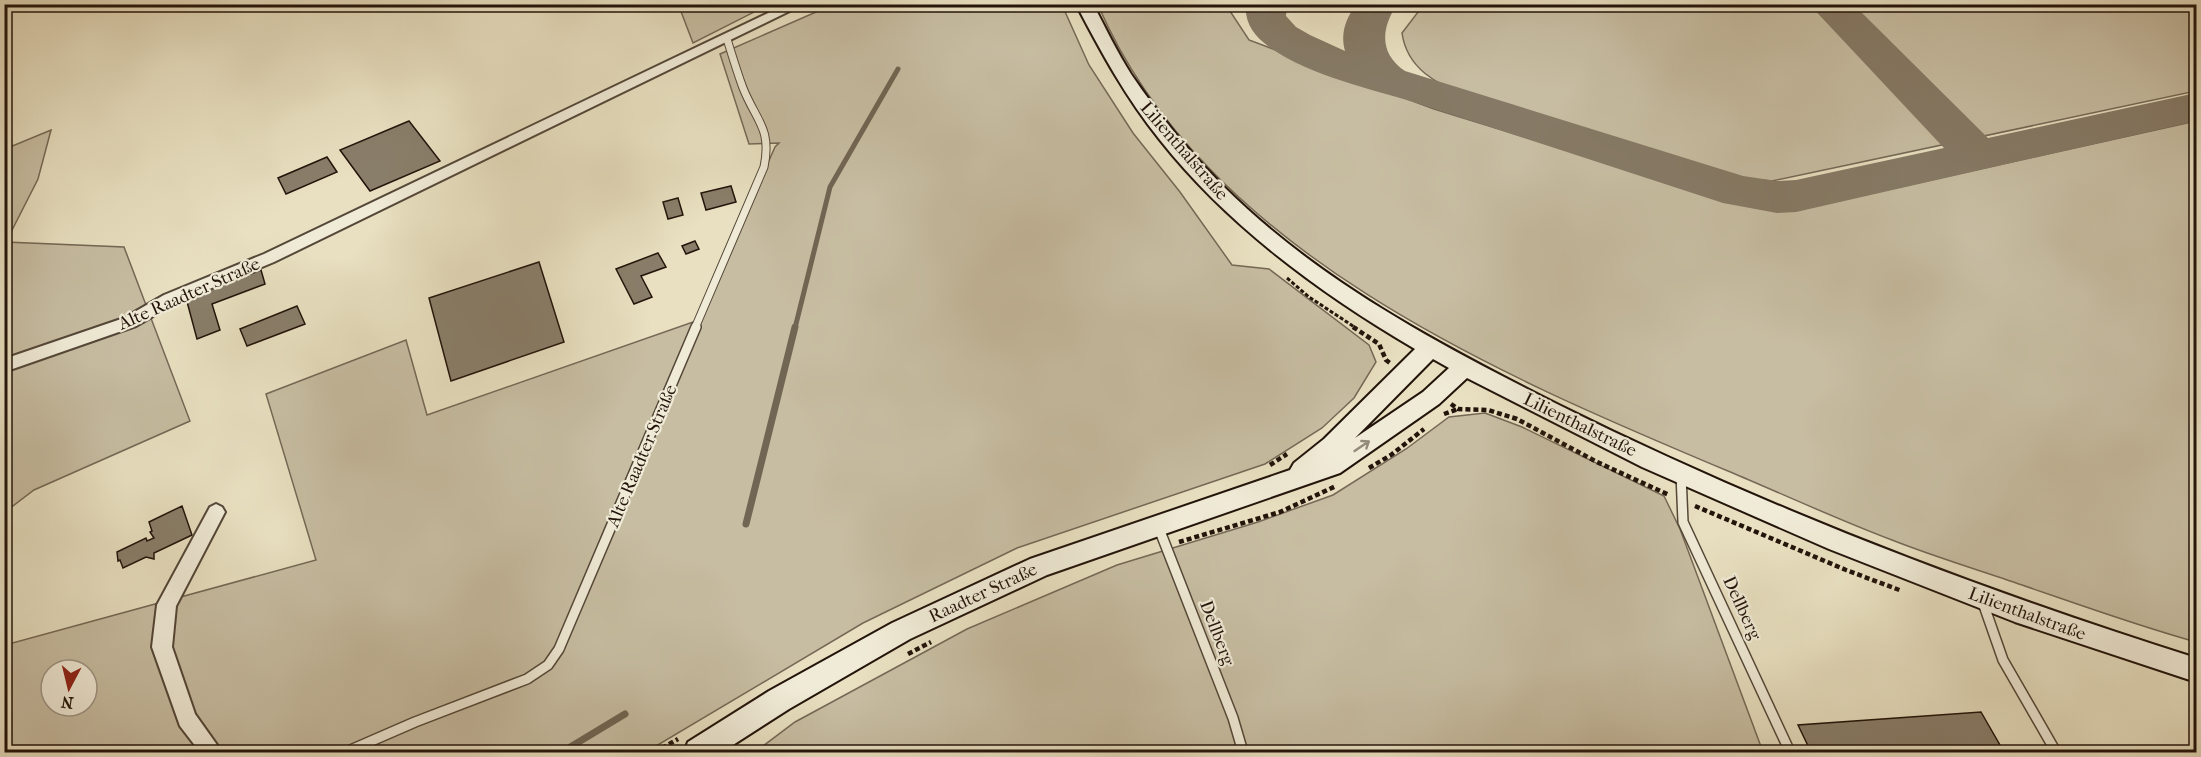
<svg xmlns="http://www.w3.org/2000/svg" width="2201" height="757" viewBox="0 0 2201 757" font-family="'IM FELL French Canon',serif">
<rect width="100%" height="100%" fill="#e8e0c1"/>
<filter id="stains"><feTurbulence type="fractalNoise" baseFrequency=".00333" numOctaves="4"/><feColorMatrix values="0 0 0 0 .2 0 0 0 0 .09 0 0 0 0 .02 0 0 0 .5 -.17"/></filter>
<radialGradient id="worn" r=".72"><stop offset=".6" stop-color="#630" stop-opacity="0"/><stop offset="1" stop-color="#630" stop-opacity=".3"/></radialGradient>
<g fill="#c7bda2" stroke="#756856" stroke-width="1.5" fill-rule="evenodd">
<path d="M 1432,4 L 2196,5 L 2196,91 L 1772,181 L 1747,179 L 1467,96 C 1437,84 1407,69 1402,33 L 1418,12 Z"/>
<path d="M 681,5 L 681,4 L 768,5 L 693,43 L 680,9 Z"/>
<path d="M 832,5 L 1062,5 L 1089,65 L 1133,133 L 1180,192 L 1232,265 L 1269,269 L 1369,345 L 1376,362 L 1354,398 L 1322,428 L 1265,464 L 1017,548 L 863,623 L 646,752 L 5,752 L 5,645 L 316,560 L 266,394 L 406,340 L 427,415 L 693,322 L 575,599 L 775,147 L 779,143 L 749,144 L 720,54 ZM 51,670 L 87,670 L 87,706 L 51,706 Z"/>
<path d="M 1098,5 L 1226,5 L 1249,40 L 1434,109 L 1741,204 L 1792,211 L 2196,121 L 2196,642 C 2138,626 2080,605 2022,585 C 1979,570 1935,557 1892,540 C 1839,520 1787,496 1735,474 C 1502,376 1205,253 1098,5 Z"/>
<path d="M 51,130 L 38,179 L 6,242 L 124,247 L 190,421 L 34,490 L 5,512 L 5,149 Z"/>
<path d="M 1485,413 L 1522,427 L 1664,496 L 1680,529 L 1763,752 L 755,752 L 795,722 L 967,629 L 1117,565 L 1258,522 L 1333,495 L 1406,449 L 1449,417 Z"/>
</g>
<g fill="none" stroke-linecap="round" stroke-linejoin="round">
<path stroke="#716553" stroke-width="5" d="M 795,328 L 830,187 L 898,69"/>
<g stroke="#716553" stroke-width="7">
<path d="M 746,524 L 795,327"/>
<path d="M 562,752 L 625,714"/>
</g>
<path fill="#867a66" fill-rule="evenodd" d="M 1246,4 L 1287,4 L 1286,16 L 1296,27 L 1310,35 L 1345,51 C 1340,33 1346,19 1356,4 L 1397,4 C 1381,29 1379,53 1405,71 L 1743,176 L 1777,181 L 1796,180 L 1944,148 L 1809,4 L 1853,4 L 1988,138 L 2196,93 L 2196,121 L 1796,212 L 1777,213 L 1723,203 C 1622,170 1521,137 1420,104 C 1372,89 1309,76 1268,46 C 1254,36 1244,22 1246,4 Z"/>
</g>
<g fill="#897e6a" stroke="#23140b" stroke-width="1.5">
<path d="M 409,121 L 440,161 L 370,191 L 340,150 Z"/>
<path d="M 327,157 L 337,172 L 286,194 L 278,178 Z"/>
<path d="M 731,186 L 736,202 L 706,210 L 701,193 Z"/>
<path d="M 678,198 L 683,215 L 668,219 L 663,202 Z"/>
<path d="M 695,241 L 699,249 L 686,254 L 682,246 Z"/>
<path d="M 658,253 L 666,267 L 641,276 L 652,297 L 634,304 L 616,269 Z"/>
<path d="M 539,262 L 564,342 L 451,381 L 429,298 Z"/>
<path d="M 261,270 L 265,284 L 212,304 L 220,330 L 197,339 L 186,298 Z"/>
<path d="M 297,306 L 305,324 L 247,346 L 240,329 Z"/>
<path d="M 182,506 L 192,535 L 154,553 L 154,559 L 146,557 L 123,568 L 120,560 L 118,561 L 117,552 L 146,538 L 147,541 L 154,538 L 150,532 L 152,531 L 149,522 Z"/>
<path d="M 1981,712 L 2004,752 L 1811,752 L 1798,725 Z"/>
</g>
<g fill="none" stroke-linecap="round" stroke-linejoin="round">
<defs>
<path id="lane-far1" d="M 695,328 L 764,167 C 772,128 756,121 743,88 C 737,72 732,55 727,39"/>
<g id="lane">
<path d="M 1681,474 L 1683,522 L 1790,752"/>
<path d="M 1158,526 L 1233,718 L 1243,752"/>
<path d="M 1982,600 L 2003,660 L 2056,752"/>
<path d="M 346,752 L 415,722 L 527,679 L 548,665 L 559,649 L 696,327"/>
</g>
<g id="street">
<path d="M 787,4 L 804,4 L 274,262 L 176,303 L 136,326 L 4,372 L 4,359 L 124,318 L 164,295 L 264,254 Z"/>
<path d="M 216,504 L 222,507 L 225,512 L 176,606 L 172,647 L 195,714 L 222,752 L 200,752 L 180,726 L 152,647 L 157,605 L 210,507 Z"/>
</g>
<path id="secondary" d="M 1076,4 L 1093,4 C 1105,27 1117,52 1131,74 C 1158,114 1189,152 1223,186 C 1318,281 1440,345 1559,405 C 1764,507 1978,589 2196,658 L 2196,682 L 2015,622 L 1829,549 L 1642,467 L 1467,378 L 1439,404 L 1340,473 L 1047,575 L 910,639 L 789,709 L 722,752 L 684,752 L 688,742 L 769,691 L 892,623 L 1030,559 L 1290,470 L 1294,463 L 1324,439 L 1415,349 C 1321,294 1228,226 1160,140 C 1126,98 1101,52 1076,4 ZM 1433,359 L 1449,368 L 1423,392 L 1355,438 Z"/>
</defs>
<use href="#lane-far1" stroke="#544738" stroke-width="9"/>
<use href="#lane" stroke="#544738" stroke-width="12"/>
<use href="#street" stroke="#544738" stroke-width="4"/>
<use href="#secondary" stroke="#23140b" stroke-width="4"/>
<path stroke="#23140b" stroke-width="3" stroke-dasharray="4 2" stroke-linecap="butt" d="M 1287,278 L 1309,297 L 1356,328"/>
<g stroke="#23140b" stroke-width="4.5" stroke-dasharray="5 3" stroke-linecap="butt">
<path d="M 1353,327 L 1379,344 L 1386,360 L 1390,363"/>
<path d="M 1451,404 L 1458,409 L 1488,410 L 1517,419 L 1597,462 L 1669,495"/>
<path d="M 1444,414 L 1458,409"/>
<path d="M 1270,465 L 1287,454"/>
<path d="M 1369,468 L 1391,455 L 1424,429"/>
<path d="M 1695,506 L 1846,570 L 1902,591"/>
<path d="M 1179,542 L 1280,512 L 1336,486"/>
<path d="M 908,654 L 931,642"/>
<path d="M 655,752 L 678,739"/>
</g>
<use href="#lane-far1" stroke="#f0ebd7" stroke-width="7"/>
<use href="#lane" stroke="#f0ebd7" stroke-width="9"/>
<use href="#street" fill="#f0ebd7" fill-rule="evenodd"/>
<use href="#secondary" fill="#f0ebd7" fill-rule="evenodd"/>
</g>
<defs><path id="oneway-shaft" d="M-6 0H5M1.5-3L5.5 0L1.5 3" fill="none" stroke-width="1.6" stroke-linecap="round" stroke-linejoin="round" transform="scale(1.5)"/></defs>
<use stroke="#948a7b" href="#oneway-shaft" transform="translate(1362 446) rotate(-34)"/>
<g text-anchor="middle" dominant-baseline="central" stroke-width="4.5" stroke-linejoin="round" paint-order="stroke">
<g font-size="18" fill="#23140b" stroke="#f0ebd7">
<text transform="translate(1184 151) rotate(49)">Lilienthalstraße</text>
<text transform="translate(189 294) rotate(-24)">Alte Raadter Straße</text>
<text transform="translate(1580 425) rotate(26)">Lilienthalstraße</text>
<text transform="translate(642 456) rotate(-67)">Alte Raadter Straße</text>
<text transform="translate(983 593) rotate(-25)">Raadter Straße</text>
<text transform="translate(1742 608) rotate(65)">Dellberg</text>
<text transform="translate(2027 614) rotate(20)">Lilienthalstraße</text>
<text transform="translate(1217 633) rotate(69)">Dellberg</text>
</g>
</g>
<rect width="2201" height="757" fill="none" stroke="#e8e0c1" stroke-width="24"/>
<rect x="6" y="6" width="2189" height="745" fill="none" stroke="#23140b" stroke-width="3"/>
<rect x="12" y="12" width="2177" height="733" fill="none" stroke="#23140b" stroke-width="1.5"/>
<g transform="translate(69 688) rotate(187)"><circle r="28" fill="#f0ebd7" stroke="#9e9585" stroke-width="1.5"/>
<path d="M0-4.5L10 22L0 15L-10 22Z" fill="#8f2418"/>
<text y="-9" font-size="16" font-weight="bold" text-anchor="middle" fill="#23140b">N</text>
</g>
<rect width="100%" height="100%" filter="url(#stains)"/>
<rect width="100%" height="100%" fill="url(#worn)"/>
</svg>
